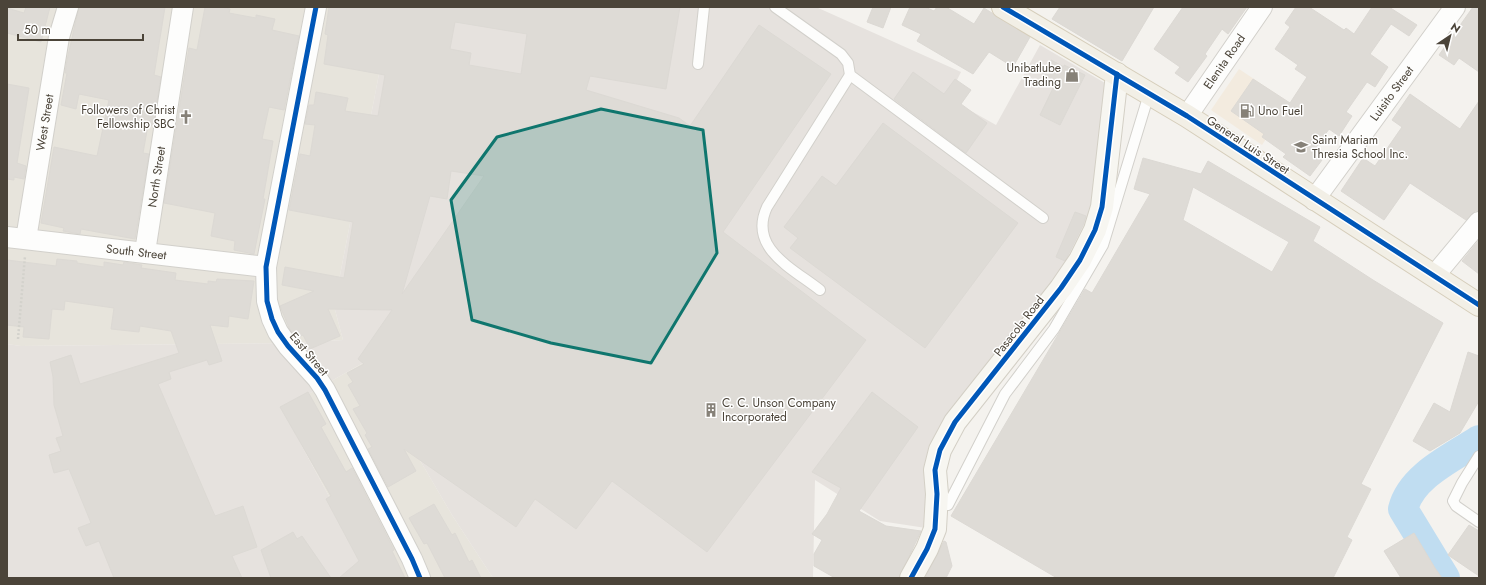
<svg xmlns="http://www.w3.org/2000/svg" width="1486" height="585" viewBox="0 0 1486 585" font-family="Jost,sans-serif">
<rect width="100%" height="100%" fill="#f4f2ee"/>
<g fill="#e7e4dc">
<path d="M 7,7 L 392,7 L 334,306 L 343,340 L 293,343 L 21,346 L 7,344 Z"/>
<path d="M 363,363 L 452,515 L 493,578 L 373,578 L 282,409 Z"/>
</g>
<path fill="#f3ebdf" d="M 1239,69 L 1290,103 L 1262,145 L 1211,110 Z"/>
<path fill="#e6e2de" d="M 392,7 L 816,7 L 961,72 L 948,98 L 996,125 L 1040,45 L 1110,86 L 1092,226 L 938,446 L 926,528 L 880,521 L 815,480 L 813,578 L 493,578 L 452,515 L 363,363 L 282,409 L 373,578 L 7,578 L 7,344 L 21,346 L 293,343 L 343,340 L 334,306 Z"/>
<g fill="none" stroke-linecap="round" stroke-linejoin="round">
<path stroke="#c0ddf1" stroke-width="30" d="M 1445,578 L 1403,509 C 1411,476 1452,458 1479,440"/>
</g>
<g fill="#dedbd6" stroke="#dcd9d4" fill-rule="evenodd">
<path d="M 26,7 L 50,7 L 41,42 L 7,33 L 7,8 L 24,13 Z"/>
<path d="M 79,7 L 165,7 L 154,75 L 161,77 L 153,126 L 148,125 L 143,153 L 149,154 L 135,239 L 81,229 L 80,234 L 74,233 L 63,231 L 64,228 L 41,223 L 54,147 L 97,156 L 109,100 L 79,94 L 76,109 L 61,105 L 67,73 L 65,73 L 67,60 Z"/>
<path d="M 205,7 L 222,7 L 230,9 L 229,13 L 256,18 L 256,15 L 275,19 L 272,30 L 299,36 L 284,110 L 269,107 L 262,139 L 273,141 L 263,199 L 265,199 L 254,254 L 234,250 L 235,241 L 211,236 L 215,213 L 164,203 L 189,48 L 197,50 Z"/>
<path d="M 329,7 L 680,7 L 666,89 L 590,76 L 586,90 L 679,118 L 690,126 L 759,25 L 831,74 L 723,232 L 866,340 L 707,552 L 612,481 L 576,529 L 535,499 L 516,527 L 404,449 L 416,471 L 388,487 L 368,449 L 372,447 L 365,435 L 367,433 L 353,409 L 360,406 L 348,385 L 353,382 L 347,373 L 364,364 L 358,359 L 392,310 L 328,309 L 340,336 L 310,349 L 303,335 L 296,338 L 290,330 L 280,306 L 314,291 L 282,285 L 285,267 L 344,278 L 353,222 L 289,210 L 300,154 L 310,156 L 315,125 L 305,124 L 309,105 L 314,105 L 316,92 L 348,98 L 345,111 L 378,116 L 385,75 L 324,64 L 328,35 L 325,34 ZM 455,22 L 527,34 L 521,74 L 469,65 L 471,53 L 450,49 ZM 451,171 L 484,176 L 402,294 L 430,196 L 447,199 Z"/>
<path d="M 873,7 L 891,7 L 883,28 L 867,22 Z"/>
<path d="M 910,7 L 925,7 L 934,11 L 937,7 L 946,7 L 974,24 L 984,8 L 1030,37 L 1013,67 L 989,52 L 973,74 L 917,41 L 921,34 L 902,25 Z"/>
<path d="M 1060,7 L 1154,7 L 1122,61 L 1052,19 Z"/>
<path d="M 1183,7 L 1247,7 L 1228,34 L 1222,29 L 1205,54 L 1207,56 L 1188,82 L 1175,73 L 1180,67 L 1154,49 Z"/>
<path d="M 1296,7 L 1309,7 L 1344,30 L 1346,28 L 1354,34 L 1372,7 L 1389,7 L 1417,25 L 1409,36 L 1391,24 L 1370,54 L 1388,67 L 1375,87 L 1367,82 L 1346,112 L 1352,116 L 1339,136 L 1329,129 L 1312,153 L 1322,160 L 1310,176 L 1283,157 L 1286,154 L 1262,137 L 1264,134 L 1231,111 L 1253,79 L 1290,103 L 1307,77 L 1295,69 L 1298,65 L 1275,49 L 1290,27 L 1285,23 Z"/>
<path d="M 1473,7 L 1479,7 L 1479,72 L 1459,58 L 1454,65 L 1439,55 Z"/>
<path d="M 1051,60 L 1064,67 L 1064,65 L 1085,75 L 1060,125 L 1040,115 L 1056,82 L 1043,74 Z"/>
<path d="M 913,72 L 944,94 L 955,79 L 971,90 L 961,104 L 987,123 L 966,153 L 894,99 Z"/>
<path d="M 7,84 L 29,88 L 17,163 L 26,166 L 24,179 L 14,177 L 14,180 L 7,179 Z"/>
<path d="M 1410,94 L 1460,129 L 1479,101 L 1479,211 L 1475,211 L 1466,220 L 1410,183 L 1384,220 L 1341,191 L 1363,158 L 1375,166 L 1402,127 L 1392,120 Z"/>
<path d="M 883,123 L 1018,223 L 925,348 L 790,248 L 798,238 L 784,227 L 822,176 L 836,186 Z"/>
<path d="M 1143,158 L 1201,174 L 1208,161 L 1320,227 L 1313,241 L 1373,280 L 1443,323 L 1361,484 L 1371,489 L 1347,537 L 1352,540 L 1333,578 L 1057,578 L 951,516 L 1085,289 L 1092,293 L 1150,194 L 1134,189 ZM 1193,187 L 1289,242 L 1272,272 L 1183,220 Z"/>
<path d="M 1075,212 L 1086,216 L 1083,225 L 1065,261 L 1056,257 Z"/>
<path d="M 1479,240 L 1479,274 L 1462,261 Z"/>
<path d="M 57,259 L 77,261 L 77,263 L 104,267 L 104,262 L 123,265 L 124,262 L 142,265 L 141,268 L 176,273 L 175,280 L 208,284 L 208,281 L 216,282 L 217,279 L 254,281 L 248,319 L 229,316 L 228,327 L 210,325 L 222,361 L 209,365 L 207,360 L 169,372 L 171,379 L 158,384 L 215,516 L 243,506 L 257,547 L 232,556 L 242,578 L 114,578 L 99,541 L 86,546 L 78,528 L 91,523 L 69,469 L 54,473 L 49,455 L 61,451 L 56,438 L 63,436 L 54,405 L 53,377 L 50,362 L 71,355 L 80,384 L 179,353 L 171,331 L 140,326 L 139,332 L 111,329 L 114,308 L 65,301 L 64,310 L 52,309 L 49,339 L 23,337 L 24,327 L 7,325 L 7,260 L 56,266 Z"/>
<path d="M 1468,352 L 1479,356 L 1479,401 L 1460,433 L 1430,451 L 1413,441 L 1434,403 L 1450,412 Z"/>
<path d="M 308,392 L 326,424 L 321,427 L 346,472 L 352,468 L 394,550 L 392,551 L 405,578 L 339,578 L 359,561 L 326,499 L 331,496 L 280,407 Z"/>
<path d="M 872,392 L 918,427 L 859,511 L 886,526 L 921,531 L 899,578 L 835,578 L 814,566 L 814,554 L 822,540 L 812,534 L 827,514 L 841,488 L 812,472 Z"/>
<path d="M 434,504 L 452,535 L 455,533 L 469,562 L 472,560 L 481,578 L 445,578 L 427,543 L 424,544 L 409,518 Z"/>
<path d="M 1469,525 L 1479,531 L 1479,576 L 1448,555 Z"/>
<path d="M 293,532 L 297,539 L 302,536 L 331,578 L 271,578 L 261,550 Z"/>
<path d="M 1414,533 L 1435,568 L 1442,578 L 1401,578 L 1384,551 Z"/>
<path d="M 944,541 L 946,542 L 952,566 L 946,578 L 925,578 Z"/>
</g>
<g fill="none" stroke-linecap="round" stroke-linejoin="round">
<defs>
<g id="lane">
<path d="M 775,7 L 841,54 L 848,63 L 850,75 L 1043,218"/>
<path d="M 698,64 L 704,7"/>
<path d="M 820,290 C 792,268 748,248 767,207 L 850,75"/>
<path d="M 1479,456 L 1462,483 L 1453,501 L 1456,506 L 1479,522"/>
<path d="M 948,505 L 1005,394 L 1054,329 L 1103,245 L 1149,94"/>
</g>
<g id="street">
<path d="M 316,7 L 266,267 L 267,301 L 272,319 L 278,332 L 288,346 L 317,378 L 325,390 L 412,559 L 420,578"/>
<path id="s1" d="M 1187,116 L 1262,7"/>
<path id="s2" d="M 1314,200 L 1455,7"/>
<path id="s3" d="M 7,237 L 266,267"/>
<path id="s4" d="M 26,239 L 59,37 L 68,7"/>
<path id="s5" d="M 145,252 L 183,7"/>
<path d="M 1434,276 L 1479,222"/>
</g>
<path id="secondary" d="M 911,578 L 927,549 L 935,529 L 937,494 L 935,470 L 940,450 L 955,422 L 1061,288 L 1080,260 L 1095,230 L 1102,207 L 1117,74"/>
<path id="primary" d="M 1003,7 L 1187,116 L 1479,305"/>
</defs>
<use href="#lane" stroke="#d2d0cb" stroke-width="12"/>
<use href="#street" stroke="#d2d0cb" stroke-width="22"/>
<use href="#secondary" stroke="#d3cfc5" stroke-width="24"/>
<use href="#primary" stroke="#d6cebb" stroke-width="24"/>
<path stroke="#d3d2cc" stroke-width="2.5" stroke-dasharray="2 2" stroke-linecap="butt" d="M 18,339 L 25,256"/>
<use href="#lane" stroke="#fdfdfc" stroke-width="10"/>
<use href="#street" stroke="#fdfdfc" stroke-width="20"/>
<use href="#secondary" stroke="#f7f6f1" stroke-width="22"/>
<use href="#primary" stroke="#f2efe6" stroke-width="22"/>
<defs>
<g id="cycleway">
<path d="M 316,7 L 266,267 L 267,301 L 272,319 L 278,332 L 288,346 L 317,378 L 325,390 L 412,559 L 420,578"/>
<path d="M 1003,7 L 1187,116 L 1479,305"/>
<path d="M 911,578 L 927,549 L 935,529 L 937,494 L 935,470 L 940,450 L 955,422 L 1061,288 L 1080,260 L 1095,230 L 1102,207 L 1117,74"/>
</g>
</defs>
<use href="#cycleway" stroke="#fff" stroke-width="8"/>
<use href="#cycleway" stroke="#0057b8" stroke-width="5"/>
</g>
<path fill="#0f766e" fill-opacity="0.2" stroke="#0f766e" stroke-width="3" stroke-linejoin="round" d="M 601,109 L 703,130 L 717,253 L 651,363 L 551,343 L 472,320 L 451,200 L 497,137 Z"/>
<defs>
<symbol id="shop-bare" viewBox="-9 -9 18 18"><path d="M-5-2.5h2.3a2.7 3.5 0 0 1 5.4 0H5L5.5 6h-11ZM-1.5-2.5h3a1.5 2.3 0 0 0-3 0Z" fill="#868178" stroke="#fff" stroke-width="2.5" paint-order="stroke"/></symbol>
<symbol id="fuel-bare" viewBox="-9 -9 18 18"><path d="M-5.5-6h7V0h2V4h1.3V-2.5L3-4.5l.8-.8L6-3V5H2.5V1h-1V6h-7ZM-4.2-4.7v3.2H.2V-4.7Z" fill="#868178" stroke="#fff" stroke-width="2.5" paint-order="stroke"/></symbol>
<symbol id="church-bare" viewBox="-9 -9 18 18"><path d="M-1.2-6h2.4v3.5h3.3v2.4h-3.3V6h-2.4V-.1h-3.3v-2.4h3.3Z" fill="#868178" stroke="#fff" stroke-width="2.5" paint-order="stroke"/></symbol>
<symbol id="school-bare" viewBox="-9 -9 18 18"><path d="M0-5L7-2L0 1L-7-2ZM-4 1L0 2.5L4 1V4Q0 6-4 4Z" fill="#868178" stroke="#fff" stroke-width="2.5" paint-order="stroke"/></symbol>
<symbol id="building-bare" viewBox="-9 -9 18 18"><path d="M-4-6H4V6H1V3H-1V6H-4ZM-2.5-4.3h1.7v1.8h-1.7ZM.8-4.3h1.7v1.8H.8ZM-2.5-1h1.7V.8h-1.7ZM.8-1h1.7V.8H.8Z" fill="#868178" stroke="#fff" stroke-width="2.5" paint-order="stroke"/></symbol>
</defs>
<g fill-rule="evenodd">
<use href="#shop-bare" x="1062" y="65" width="20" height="20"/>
<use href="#fuel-bare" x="1237" y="101" width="20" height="20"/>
<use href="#church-bare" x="176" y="107" width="20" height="20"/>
<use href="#school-bare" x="1291" y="137" width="20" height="20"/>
<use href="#building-bare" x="701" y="400" width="20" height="20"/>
</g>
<g text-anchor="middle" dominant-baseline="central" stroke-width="3" stroke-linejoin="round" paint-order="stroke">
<g font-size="12" fill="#4b4439" stroke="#fff">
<text stroke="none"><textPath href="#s1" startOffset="66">Elenita Road</textPath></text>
<text stroke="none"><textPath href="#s2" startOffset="132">Luisito Street</textPath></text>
<text stroke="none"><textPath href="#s4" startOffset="118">West Street</textPath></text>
<text transform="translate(1248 145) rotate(33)">General Luis Street</text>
<text stroke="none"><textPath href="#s5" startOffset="76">North Street</textPath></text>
<text stroke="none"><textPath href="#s3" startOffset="130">South Street</textPath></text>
<text transform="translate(1019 326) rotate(-52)">Pasacola Road</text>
<text transform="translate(309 354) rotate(50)">East Street</text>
</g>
<g font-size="12" fill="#4b4439" stroke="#fff" text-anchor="start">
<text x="1061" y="68" text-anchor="end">Unibatlube<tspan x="1061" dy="14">Trading</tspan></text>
<text x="175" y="110" text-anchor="end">Followers of Christ<tspan x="175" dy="14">Fellowship SBC</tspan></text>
<text x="1258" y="111">Uno Fuel</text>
<text x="1312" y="140">Saint Mariam<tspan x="1312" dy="14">Thresia School Inc.</tspan></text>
<text x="722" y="403">C. C. Unson Company<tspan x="722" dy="14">Incorporated</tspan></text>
</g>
</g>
<rect width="1486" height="585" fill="none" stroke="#4b4439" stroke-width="16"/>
<g transform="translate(1450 36) rotate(35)" stroke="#ffffff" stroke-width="3" paint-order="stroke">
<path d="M0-3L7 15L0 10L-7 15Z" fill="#4b4439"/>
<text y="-6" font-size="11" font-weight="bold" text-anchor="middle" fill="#4b4439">N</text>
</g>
<path d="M18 34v6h125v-6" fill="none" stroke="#4b4439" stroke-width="2"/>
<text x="24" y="34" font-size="12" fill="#4b4439" stroke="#ffffff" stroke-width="3" paint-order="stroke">50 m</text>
</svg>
